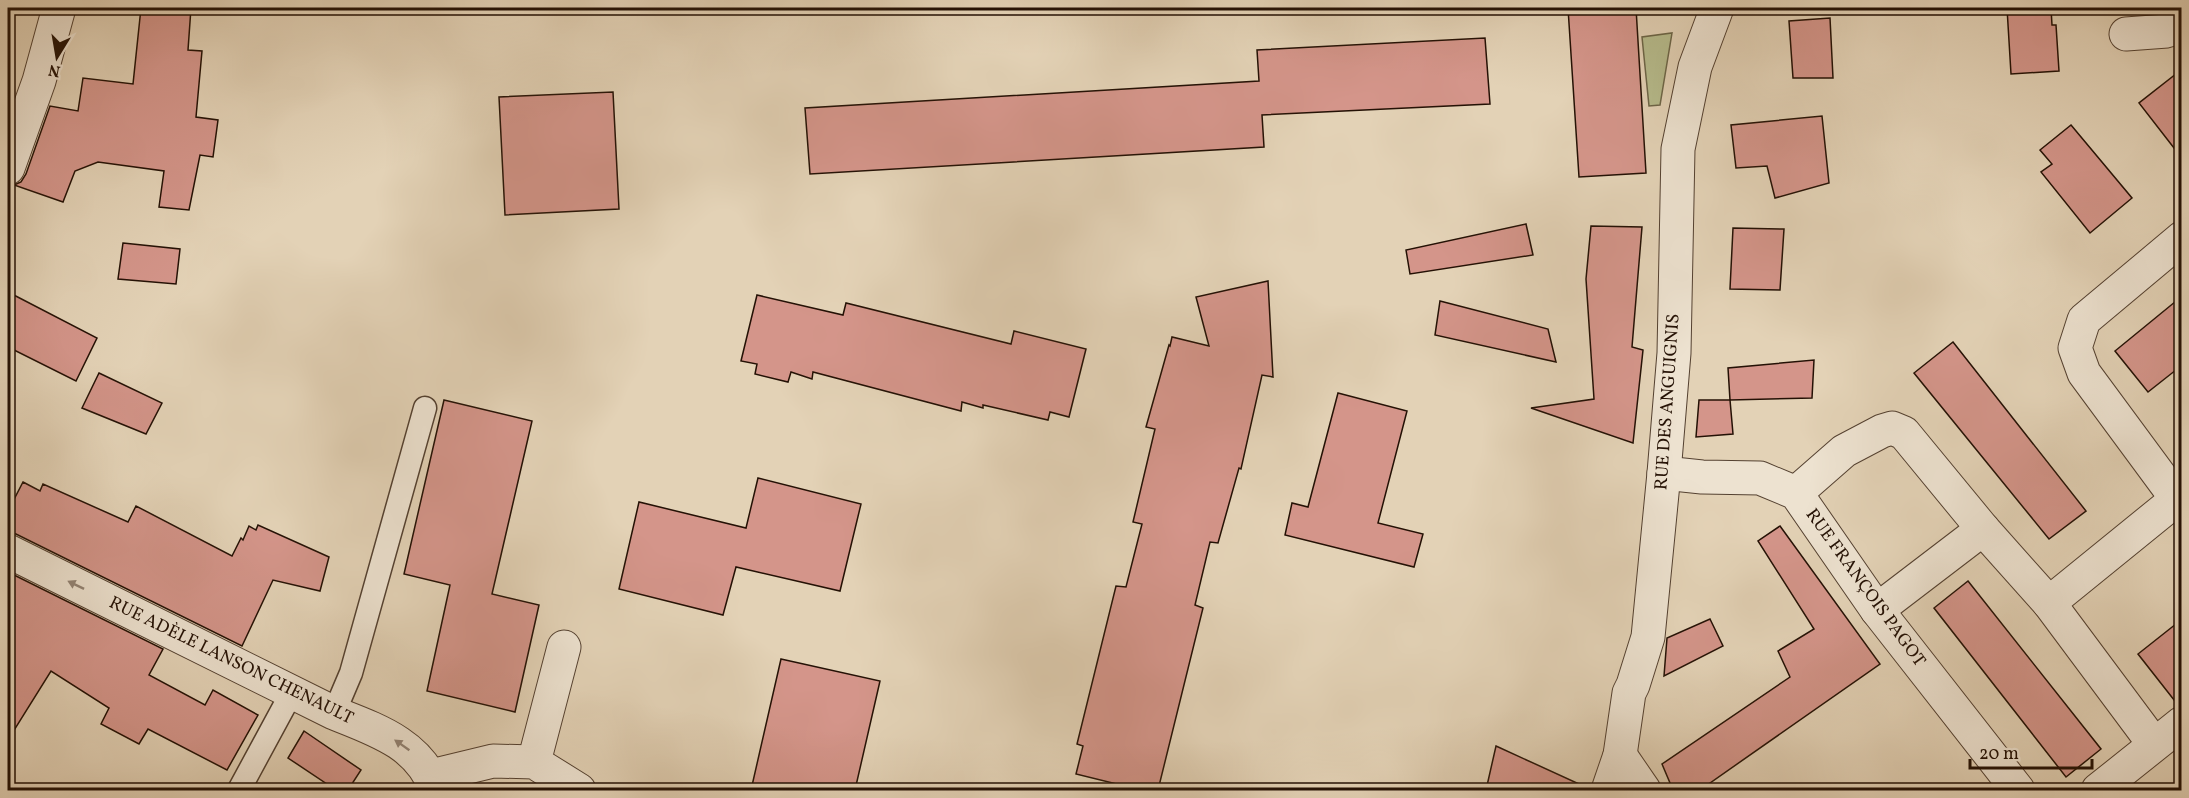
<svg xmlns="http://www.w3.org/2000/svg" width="2189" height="798" viewBox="0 0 2189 798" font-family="Vollkorn,serif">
<rect width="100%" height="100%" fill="#e3d2b6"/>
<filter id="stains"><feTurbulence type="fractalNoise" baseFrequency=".00333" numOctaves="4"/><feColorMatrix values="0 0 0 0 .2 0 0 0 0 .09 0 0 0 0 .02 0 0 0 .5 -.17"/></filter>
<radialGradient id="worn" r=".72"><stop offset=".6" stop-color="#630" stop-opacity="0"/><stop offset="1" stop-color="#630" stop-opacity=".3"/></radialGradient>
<path fill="#b6bb8c" stroke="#6d6648" stroke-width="1.5" d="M 1672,33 L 1660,105 L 1649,106 L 1642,37 Z"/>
<g fill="#d4958a" stroke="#241105" stroke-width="1.5">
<path d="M 141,8 L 191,8 L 188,50 L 202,51 L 196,117 L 218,120 L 213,157 L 200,155 L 189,210 L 159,207 L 164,171 L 98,162 L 75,171 L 63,202 L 14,185 L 21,182 L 26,174 L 50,106 L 78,111 L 83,78 L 133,84 Z"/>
<path d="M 1568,8 L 1636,8 L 1646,173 L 1579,177 Z"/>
<path d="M 2007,8 L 2051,8 L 2052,25 L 2056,25 L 2059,71 L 2011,74 Z"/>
<path d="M 1830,18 L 1833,78 L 1793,78 L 1789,21 Z"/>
<path d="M 1485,38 L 1490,104 L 1262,115 L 1264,147 L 810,174 L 805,108 L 1259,81 L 1257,50 Z"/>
<path d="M 2181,70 L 2181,157 L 2139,103 Z"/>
<path d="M 613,92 L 619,209 L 505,215 L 499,97 Z"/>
<path d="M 1822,116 L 1829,183 L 1775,198 L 1767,166 L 1736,168 L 1731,125 Z"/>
<path d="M 2071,125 L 2132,198 L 2090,233 L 2041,172 L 2052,164 L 2040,150 Z"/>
<path d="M 1526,224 L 1533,255 L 1410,274 L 1406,250 Z"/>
<path d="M 1591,226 L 1642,227 L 1632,347 L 1643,350 L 1633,443 L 1531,408 L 1594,399 L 1586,279 Z"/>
<path d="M 1733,228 L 1784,229 L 1780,290 L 1730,289 Z"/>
<path d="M 123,243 L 180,249 L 176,284 L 118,279 Z"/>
<path d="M 1268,281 L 1273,377 L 1262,375 L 1241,469 L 1239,468 L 1218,543 L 1210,542 L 1195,605 L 1203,608 L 1158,790 L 1141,790 L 1076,774 L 1083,746 L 1077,744 L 1116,586 L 1126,587 L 1142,524 L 1133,522 L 1155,429 L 1146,427 L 1169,345 L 1170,346 L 1172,337 L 1209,346 L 1196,297 Z"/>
<path d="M 8,292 L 97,338 L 76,381 L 8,347 Z"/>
<path d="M 757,295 L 843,315 L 846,303 L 1011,344 L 1014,331 L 1086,349 L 1069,417 L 1050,412 L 1048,420 L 983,405 L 983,408 L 962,402 L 961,411 L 813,372 L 812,379 L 791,372 L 788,382 L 755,374 L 757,364 L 741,361 Z"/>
<path d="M 2181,297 L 2181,366 L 2148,392 L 2115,351 Z"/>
<path d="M 1440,301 L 1548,329 L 1556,362 L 1435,335 Z"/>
<path d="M 1953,342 L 2086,511 L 2049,539 L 1914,373 Z"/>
<path d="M 1814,360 L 1812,398 L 1730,400 L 1728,368 Z"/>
<path d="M 99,373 L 162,403 L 146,434 L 82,408 Z"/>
<path d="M 1338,393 L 1407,411 L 1378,523 L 1423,534 L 1414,567 L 1285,535 L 1292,503 L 1308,507 Z"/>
<path d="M 444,400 L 532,421 L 492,594 L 539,605 L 515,712 L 427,691 L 450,585 L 404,574 Z"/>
<path d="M 1699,400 L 1730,400 L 1733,434 L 1696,437 Z"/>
<path d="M 758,478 L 861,504 L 840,591 L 736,567 L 723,615 L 619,589 L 639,502 L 746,528 Z"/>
<path d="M 23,482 L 40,491 L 43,484 L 128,522 L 136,506 L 232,556 L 241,538 L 243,540 L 249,526 L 256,530 L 258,525 L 329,557 L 320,591 L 273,580 L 242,646 L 16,534 L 8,532 L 8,511 Z"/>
<path d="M 1780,526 L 1880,664 L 1700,790 L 1673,790 L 1662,764 L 1790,677 L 1778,651 L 1814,629 L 1758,541 Z"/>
<path d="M 8,572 L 163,649 L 149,675 L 205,705 L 213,690 L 258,715 L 227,770 L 148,729 L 139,744 L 101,724 L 109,708 L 51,671 L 8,740 Z"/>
<path d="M 1968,581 L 2101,749 L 2066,777 L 1934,608 Z"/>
<path d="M 1710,619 L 1723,646 L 1664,676 L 1667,638 Z"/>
<path d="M 2181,620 L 2181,705 L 2178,705 L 2138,654 Z"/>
<path d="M 781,659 L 880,681 L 855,790 L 751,790 Z"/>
<path d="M 304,731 L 361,770 L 348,790 L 336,790 L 288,758 Z"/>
<path d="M 1496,746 L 1590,789 L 1590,790 L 1486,790 Z"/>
</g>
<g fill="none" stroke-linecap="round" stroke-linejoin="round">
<defs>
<g id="lane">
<path d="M 334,713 L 351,673 L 425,408"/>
<path d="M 239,790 L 292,692"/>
</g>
<g id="street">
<path d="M 2126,34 L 2167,31 L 2182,20"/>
<path d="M 8,168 L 39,81 L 59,8"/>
<path d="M 1664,473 L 1702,477 L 1760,478 L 1796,493 L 1877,610 L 2018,790"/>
<path d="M 1796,493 L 1844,451 L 1882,431 L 1892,428 L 1904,433 L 1983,529 L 2049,603 L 2154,744"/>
<path d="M 2177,499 L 2084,373 L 2075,348 L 2084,320 L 2182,238"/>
<path d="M 8,551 L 334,713 C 377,730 420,744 436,790"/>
<path d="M 2049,603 L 2182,495"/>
<path d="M 1877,610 L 1983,529"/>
<path d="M 1620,755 L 1644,790"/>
<path d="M 534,762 L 564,647"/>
<path d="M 431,776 L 493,761 L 534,762 L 579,790"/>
<path d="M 1608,790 L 1620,755 L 1629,693 L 1633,685 L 1648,637 L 1664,473 L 1674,353 L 1678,149 L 1695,67 L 1717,8"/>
<path d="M 2098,790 L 2182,723"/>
</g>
</defs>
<use href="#lane" stroke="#544131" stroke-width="25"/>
<use href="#street" stroke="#544131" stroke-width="35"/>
<use href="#lane" stroke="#ede2d0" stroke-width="22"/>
<use href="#street" stroke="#ede2d0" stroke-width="33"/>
</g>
<defs><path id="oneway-solid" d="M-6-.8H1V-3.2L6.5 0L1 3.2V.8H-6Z" transform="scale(1.5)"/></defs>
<g fill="#938475">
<use href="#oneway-solid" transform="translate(76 585) rotate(-154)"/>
<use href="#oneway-solid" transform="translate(402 745) rotate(-145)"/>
</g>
<g text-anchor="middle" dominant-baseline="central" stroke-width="4.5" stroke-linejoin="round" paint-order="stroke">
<g font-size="18" fill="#241105" stroke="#ede2d0">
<text transform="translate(1668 402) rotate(-86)">RUE DES ANGUIGNIS</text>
<text transform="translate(1865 588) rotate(54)">RUE FRANÇOIS PAGOT</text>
<text transform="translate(231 661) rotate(26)">RUE ADÈLE LANSON CHENAULT</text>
</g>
</g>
<rect width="2189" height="798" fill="none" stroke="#e3d2b6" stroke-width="30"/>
<rect x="9" y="9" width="2171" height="780" fill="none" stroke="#241105" stroke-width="3"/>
<rect x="15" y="15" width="2159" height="768" fill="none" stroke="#241105" stroke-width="1.5"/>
<g transform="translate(57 57) rotate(191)" stroke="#ede2d0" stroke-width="4.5" paint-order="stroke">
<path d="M0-4.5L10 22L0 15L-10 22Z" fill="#241105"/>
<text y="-9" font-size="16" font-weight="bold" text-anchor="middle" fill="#241105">N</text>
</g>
<path d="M1970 759v9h122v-9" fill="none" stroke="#241105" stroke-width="3"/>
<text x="1979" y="759" font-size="18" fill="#241105" stroke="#ede2d0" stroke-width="4.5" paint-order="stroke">20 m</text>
<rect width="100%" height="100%" filter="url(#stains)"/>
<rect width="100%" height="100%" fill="url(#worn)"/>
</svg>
